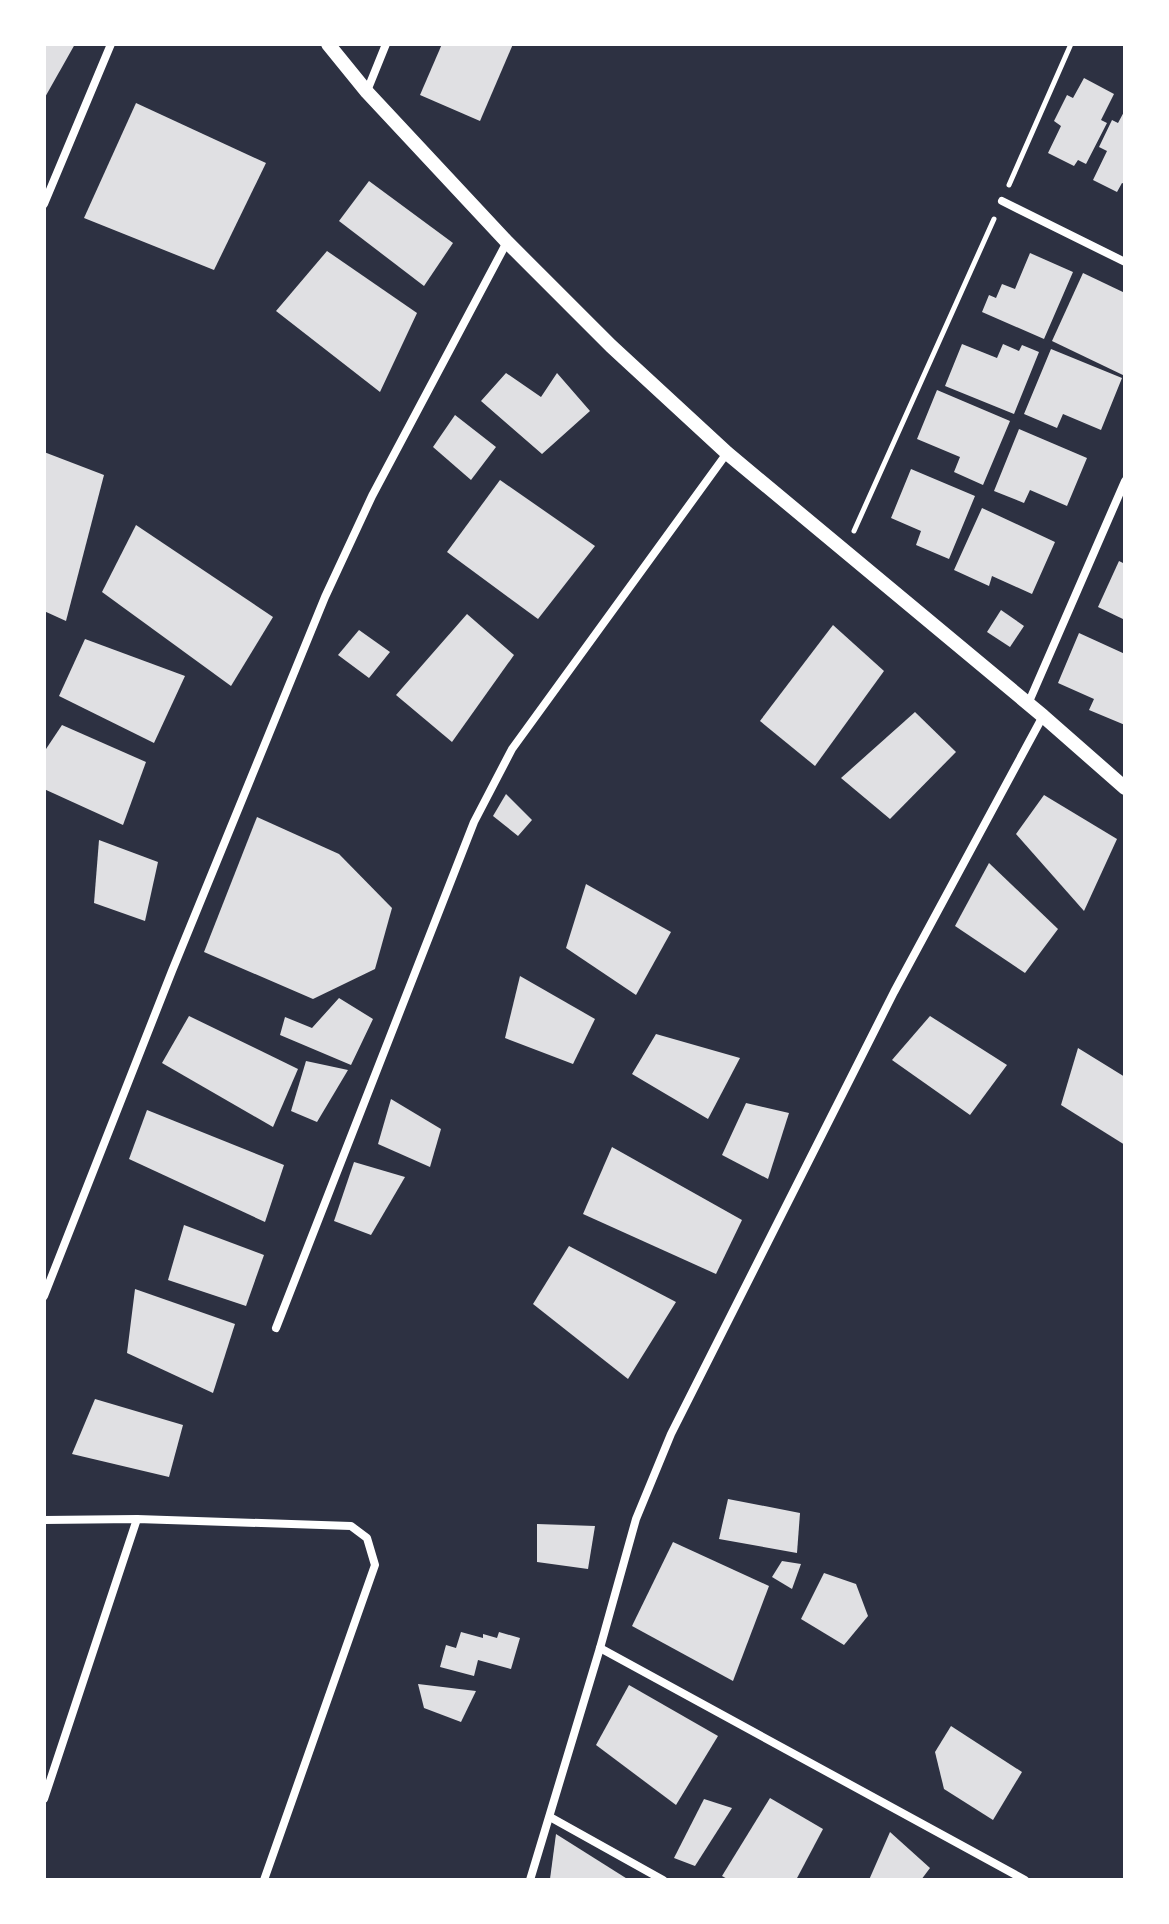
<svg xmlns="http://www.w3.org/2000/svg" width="1169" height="1924" viewBox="0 0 1169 1924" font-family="Karla,sans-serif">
<rect width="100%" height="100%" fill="#2d3142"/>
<g fill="#e0e0e3">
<path d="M 44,44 L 75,44 L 44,99 Z"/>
<path d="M 442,44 L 513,44 L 480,121 L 420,95 Z"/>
<path d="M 1084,78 L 1114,94 L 1101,120 L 1107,123 L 1086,164 L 1078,160 L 1074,166 L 1048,153 L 1061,126 L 1054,121 L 1067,95 L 1073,98 Z"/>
<path d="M 136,103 L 266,163 L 214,270 L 84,218 Z"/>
<path d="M 1125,110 L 1125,184 L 1122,183 L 1117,192 L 1093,180 L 1107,151 L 1099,147 L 1112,120 L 1118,123 Z"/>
<path d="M 369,181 L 453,243 L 424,286 L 339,221 Z"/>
<path d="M 327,251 L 417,313 L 380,392 L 276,311 Z"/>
<path d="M 1030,253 L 1073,272 L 1044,339 L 982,312 L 989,295 L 996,298 L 1002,284 L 1015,289 Z"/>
<path d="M 1083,273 L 1125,293 L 1125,376 L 1052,341 Z"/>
<path d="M 962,344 L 997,358 L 1003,344 L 1019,351 L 1022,345 L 1039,352 L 1014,414 L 945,386 Z"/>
<path d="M 1051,349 L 1122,378 L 1101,430 L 1063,414 L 1057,428 L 1024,414 Z"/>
<path d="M 506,373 L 541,397 L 557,373 L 590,411 L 542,454 L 481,401 Z"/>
<path d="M 937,390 L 1010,421 L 983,485 L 954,472 L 960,457 L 917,439 Z"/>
<path d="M 455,415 L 496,447 L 471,480 L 433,447 Z"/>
<path d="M 1019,429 L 1087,458 L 1067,506 L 1030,490 L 1024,503 L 994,491 Z"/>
<path d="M 44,452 L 104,475 L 66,621 L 44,611 Z"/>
<path d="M 911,469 L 975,496 L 949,559 L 916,545 L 921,531 L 891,518 Z"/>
<path d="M 500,480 L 595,546 L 538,619 L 447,552 Z"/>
<path d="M 982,508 L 1055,542 L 1032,594 L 992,576 L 989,586 L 954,570 Z"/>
<path d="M 136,525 L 273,617 L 231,686 L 102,592 Z"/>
<path d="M 1119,561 L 1125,564 L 1125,620 L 1098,607 Z"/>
<path d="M 1001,610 L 1024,626 L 1010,647 L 987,632 Z"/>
<path d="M 467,614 L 514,655 L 452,742 L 396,695 Z"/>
<path d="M 833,625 L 884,671 L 815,766 L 760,721 Z"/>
<path d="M 359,630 L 390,652 L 369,678 L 338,655 Z"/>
<path d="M 1079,633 L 1125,654 L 1125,725 L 1089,710 L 1094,699 L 1058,683 Z"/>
<path d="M 85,639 L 185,676 L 154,743 L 59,696 Z"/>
<path d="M 915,712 L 956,752 L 890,819 L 841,778 Z"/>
<path d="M 62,725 L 146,762 L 123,825 L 44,789 L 44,752 Z"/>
<path d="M 506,794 L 532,820 L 518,836 L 493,816 Z"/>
<path d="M 1044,795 L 1117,839 L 1084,911 L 1016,834 Z"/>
<path d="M 257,817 L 339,854 L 392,908 L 375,969 L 313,999 L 204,952 Z"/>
<path d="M 99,840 L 158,862 L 145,921 L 94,903 Z"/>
<path d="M 989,863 L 1058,929 L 1025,973 L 955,926 Z"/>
<path d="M 586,884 L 671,932 L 636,995 L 566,948 Z"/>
<path d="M 520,976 L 595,1019 L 573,1064 L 505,1038 Z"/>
<path d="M 339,998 L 373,1019 L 351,1065 L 280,1035 L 285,1017 L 312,1028 Z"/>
<path d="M 189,1016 L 298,1069 L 273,1127 L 162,1063 Z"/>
<path d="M 930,1016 L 1007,1065 L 970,1115 L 892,1060 Z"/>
<path d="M 656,1034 L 740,1058 L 708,1119 L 632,1074 Z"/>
<path d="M 1078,1048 L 1125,1077 L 1125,1145 L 1061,1105 Z"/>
<path d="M 306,1061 L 348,1070 L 317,1122 L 291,1111 Z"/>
<path d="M 391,1099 L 441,1129 L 430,1167 L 378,1144 Z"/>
<path d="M 746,1103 L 789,1113 L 768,1179 L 722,1155 Z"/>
<path d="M 147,1110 L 284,1165 L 265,1222 L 129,1159 Z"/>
<path d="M 612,1147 L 742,1220 L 716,1274 L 583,1214 Z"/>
<path d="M 354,1162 L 405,1177 L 371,1235 L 334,1221 Z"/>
<path d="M 184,1225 L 264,1255 L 246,1306 L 168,1280 Z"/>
<path d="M 569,1246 L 676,1302 L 628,1379 L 533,1304 Z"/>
<path d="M 135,1289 L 235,1324 L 213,1393 L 127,1353 Z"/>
<path d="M 95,1399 L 183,1425 L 169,1477 L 72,1454 Z"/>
<path d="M 728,1499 L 800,1513 L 797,1553 L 719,1539 Z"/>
<path d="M 537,1524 L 595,1526 L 588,1569 L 537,1562 Z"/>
<path d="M 673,1542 L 769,1586 L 733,1681 L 632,1626 Z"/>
<path d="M 782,1561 L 801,1564 L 792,1589 L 772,1577 Z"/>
<path d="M 824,1573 L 856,1584 L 868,1616 L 844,1645 L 801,1619 Z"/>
<path d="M 461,1632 L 483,1638 L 483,1634 L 497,1638 L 499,1632 L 520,1638 L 511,1669 L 478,1660 L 474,1676 L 440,1667 L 446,1645 L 456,1648 Z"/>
<path d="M 418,1684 L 476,1691 L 461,1722 L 424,1708 Z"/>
<path d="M 629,1685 L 718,1736 L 676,1805 L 596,1745 Z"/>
<path d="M 951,1726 L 1022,1772 L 993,1820 L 944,1789 L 935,1752 Z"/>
<path d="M 770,1798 L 823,1829 L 796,1880 L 729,1880 L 722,1876 Z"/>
<path d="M 704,1799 L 732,1808 L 695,1866 L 674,1858 Z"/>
<path d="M 890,1832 L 930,1868 L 921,1880 L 869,1880 Z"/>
<path d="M 556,1834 L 629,1880 L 550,1879 Z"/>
</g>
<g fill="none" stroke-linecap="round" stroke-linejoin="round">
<g stroke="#fff" stroke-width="5">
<path d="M 1009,185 L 1071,44"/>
<path d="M 854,531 L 994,219"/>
</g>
<g stroke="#fff" stroke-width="8">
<path d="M 367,91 L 386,44"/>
<path d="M 1002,201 L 1125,262"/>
<path d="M 44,204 L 111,44"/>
<path d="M 1028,704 L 1125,481"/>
<path d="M 44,1296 L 172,971 L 325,597 L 372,496 L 507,242"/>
<path d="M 276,1328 L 474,822 L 512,749 L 727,453"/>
<path d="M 44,1520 L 137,1519 L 351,1526 L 367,1538 L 375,1565 L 264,1880"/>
<path d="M 600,1648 L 1025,1880"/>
<path d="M 44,1799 L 137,1519"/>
<path d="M 550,1817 L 663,1880"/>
<path d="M 530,1880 L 600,1648 L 636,1519 L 671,1434 L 894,992 L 1043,716"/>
</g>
<path stroke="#fff" stroke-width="14" d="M 328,44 L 367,92 L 507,242 L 611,346 L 727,453 L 1043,716 L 1125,788"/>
</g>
<rect width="1169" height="1924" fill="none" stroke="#ffffff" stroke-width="92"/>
</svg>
